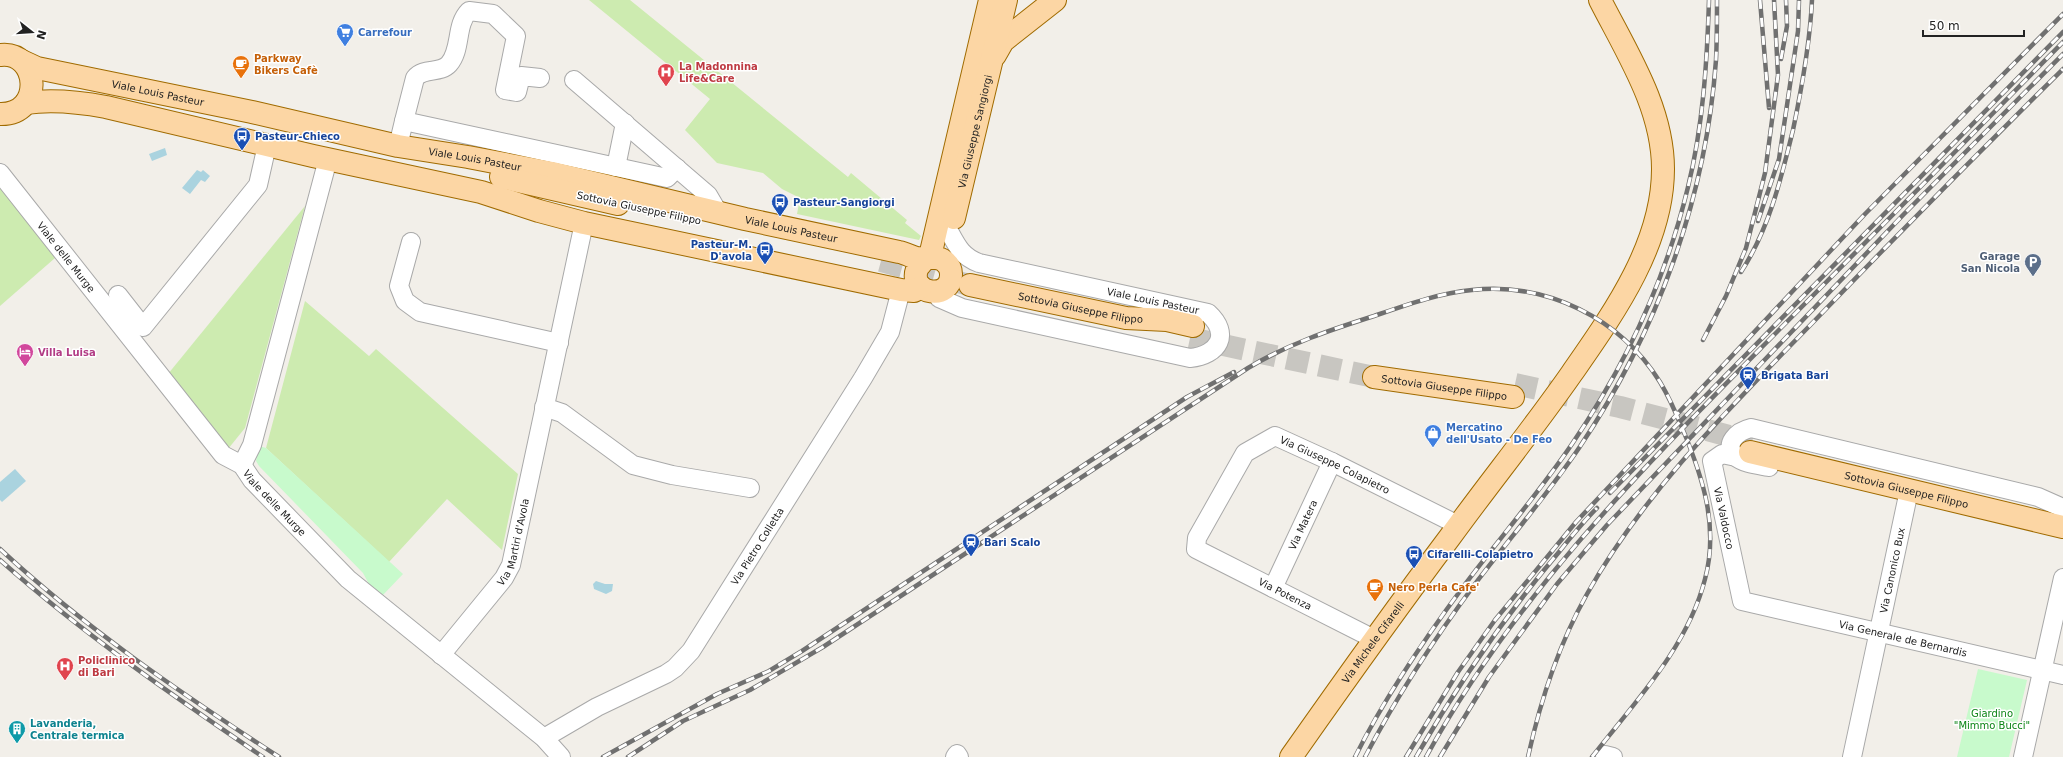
<svg xmlns="http://www.w3.org/2000/svg" width="2063" height="757" viewBox="0 0 2063 757" font-family="'DejaVu Sans',sans-serif">
<rect width="100%" height="100%" fill="#f2efe9"/>
<g fill="#cdebb0">
<path d="M 589,0 L 630,0 L 848,177 L 851,173 L 907,220 L 905,223 L 921,236 L 919,240 L 797,214 L 800,198 L 782,189 L 763,173 L 717,163 L 685,130 L 710,99 Z"/>
<path d="M 0,182 L 55,258 L 0,306 Z"/>
<path d="M 305,206 L 245,428 L 228,449 L 168,374 Z"/>
<path d="M 305,301 L 369,356 L 376,349 L 518,474 L 502,550 L 447,499 L 389,562 L 266,448 Z"/>
</g>
<g fill="#c8facc">
<path d="M 259,446 L 266,448 L 403,574 L 381,597 L 370,586 L 363,573 L 259,466 L 256,461 Z"/>
<path d="M 1978,669 L 2027,680 L 2009,757 L 1957,757 Z"/>
</g>
<g fill="#aad3df">
<path d="M 165,148 L 167,155 L 152,161 L 149,154 Z"/>
<path d="M 197,170 L 201,172 L 203,170 L 210,176 L 205,182 L 201,180 L 190,194 L 182,188 Z"/>
<path d="M 15,469 L 26,481 L 2,502 L 0,500 L 0,482 Z"/>
<path d="M 596,581 L 605,584 L 613,584 L 612,591 L 606,594 L 594,589 L 593,584 Z"/>
</g>
<g fill="none" stroke-linecap="round" stroke-linejoin="round">
<g stroke="#c8c6c1" stroke-width="22" stroke-dasharray="22 11" stroke-linecap="butt">
<path d="M 881,261 L 969,285"/>
<path d="M 1190,338 L 1374,377"/>
<path d="M 1515,384 L 1620,407 L 1752,442"/>
</g>
<defs>
<g id="minor">
<path d="M 574,80 L 708,195 L 718,212"/>
<path d="M 404,121 L 415,78 C 424,67 440,74 449,64 C 462,49 455,25 469,11 L 493,14 L 516,36 L 505,90 L 517,92 L 521,76 L 540,78"/>
<path d="M 398,146 L 404,121 L 667,178 L 677,168"/>
<path d="M 616,167 L 625,123"/>
<path id="s1" d="M 0,173 L 223,455 L 242,465 L 252,480 L 348,579 L 544,738 L 561,757"/>
<path d="M 411,242 L 399,286 L 405,301 L 420,312 L 559,343"/>
<path d="M 937,293 L 939,298 L 962,308 L 1190,358 C 1219,355 1231,334 1208,313 L 979,263 C 963,257 958,248 950,233"/>
<path d="M 118,295 L 143,327 L 258,185 L 267,145"/>
<path d="M 544,407 L 562,413 L 633,465 L 672,475 L 750,488"/>
<path id="s2" d="M 1736,457 L 1722,454 L 1712,461 L 1742,601 L 2063,675"/>
<path d="M 242,465 L 252,445 L 328,159"/>
<path d="M 1769,467 C 1759,465 1744,464 1736,457 C 1722,444 1738,431 1751,428 L 2038,497 L 2063,508"/>
<path id="s3" d="M 1273,588 L 1332,462"/>
<path id="s4" d="M 1374,639 L 1196,549 L 1197,538 L 1245,453 L 1275,436 L 1332,462 L 1458,525"/>
<path id="s5" d="M 441,655 L 504,578 L 511,565 L 584,223"/>
<path id="s6" d="M 544,738 L 597,707 L 666,674 L 675,668 L 691,651 L 863,378 L 890,332 L 901,290"/>
<path d="M 1605,755 L 1613,757"/>
<path d="M 955,757 L 957,754 L 959,757"/>
<path id="s7" d="M 1852,757 L 1907,500"/>
<path d="M 2023,757 L 2063,578"/>
</g>
<g id="major">
<path d="M 0,55 C 39,50 45,115 0,114"/>
<path d="M 995,55 L 1003,41 L 1055,0"/>
<path id="s8" d="M 22,61 L 37,68 L 252,112 L 398,146 L 468,157 L 552,173 L 745,219 L 899,252 C 905,253 910,256 916,258 C 925,259 936,255 944,261 C 948,264 951,269 951,274 C 952,301 908,295 917,269 C 920,263 927,258 931,252 L 990,0"/>
<path d="M 26,103 C 53,99 79,102 106,107 L 313,156 L 481,192 L 539,211 L 584,223 L 901,290 L 914,291 L 921,287"/>
<path d="M 501,177 L 618,204"/>
<path id="s9" d="M 954,218 L 1006,0"/>
<path id="s10" d="M 970,285 L 1126,318 L 1167,320 L 1193,326"/>
<path id="s11" d="M 1374,377 L 1513,397"/>
<path id="s12" d="M 1750,452 L 2063,527"/>
<path id="s13" d="M 1291,757 C 1343,683 1395,610 1450,537 C 1490,482 1533,429 1572,373 C 1613,314 1663,245 1663,169 C 1663,108 1627,53 1600,0"/>
</g>
</defs>
<use href="#minor" stroke="#a9a9a9" stroke-width="20"/>
<use href="#major" stroke="#a06b00" stroke-width="24"/>
<use href="#minor" stroke="#fff" stroke-width="18"/>
<use href="#major" stroke="#fcd6a4" stroke-width="22"/>
<defs>
<g id="rail">
<path d="M 1760,0 L 1769,108"/>
<path d="M 1781,59 L 1787,26 L 1786,0"/>
<path d="M 1758,221 L 1779,159 L 1798,31 L 1799,0"/>
<path d="M 1741,272 C 1769,229 1781,179 1793,130 C 1802,87 1810,44 1812,0"/>
<path d="M 1703,340 L 1726,296 L 1746,248 L 1765,173 L 1778,75 L 1774,0"/>
<path d="M 1610,493 L 2063,32"/>
<path d="M 0,549 C 85,628 182,694 279,757"/>
<path d="M 0,560 C 82,633 172,695 263,757"/>
<path d="M 603,757 L 717,694 L 769,671 L 802,651 L 1187,397 L 1234,372"/>
<path d="M 628,757 L 683,721 L 750,690 L 823,647 L 1248,368 C 1288,344 1330,330 1374,316 C 1406,305 1439,293 1472,290 C 1547,282 1620,318 1660,382 C 1669,397 1676,413 1683,430 C 1703,478 1719,527 1705,579 C 1688,647 1634,703 1592,757"/>
<path d="M 1355,757 C 1385,697 1423,641 1463,587 C 1499,539 1538,494 1572,444 C 1625,366 1666,279 1688,187 C 1703,126 1707,63 1709,0"/>
<path d="M 1365,757 C 1397,696 1434,639 1475,584 C 1510,538 1547,495 1579,448 C 1657,332 1706,199 1716,60 C 1717,40 1717,20 1717,0"/>
<path d="M 1406,757 L 1458,672 L 1495,620 L 1576,522 L 1865,214 L 2063,14"/>
<path d="M 1416,757 C 1458,684 1505,616 1559,552 C 1571,537 1583,522 1597,508"/>
<path d="M 1426,757 C 1513,599 1639,472 1765,344 C 1864,244 1964,143 2063,42"/>
<path d="M 1440,757 L 1489,677 L 1521,633 L 1557,584 L 1607,525 L 1904,214 L 2063,54"/>
<path d="M 1528,757 C 1540,702 1559,644 1587,594 C 1647,487 1738,400 1823,312 C 1902,230 1982,149 2063,69"/>
</g>
</defs>
<use href="#rail" stroke="#707070" stroke-width="4.5"/>
<use href="#rail" stroke="#fff" stroke-width="3" stroke-dasharray="9" stroke-linecap="butt"/>
</g>
<defs>
<symbol id="supermarket-pin" viewBox="-11 -11 22 30"><path d="M0 17L-7.5 6A9.5 9.5 0 1 1 7.5 6Z" fill="#3f7fe0" stroke="#fff"/><path d="M-6-5.5h2.5l.6 2H6L4.5 2H-2.5L-4.4-4H-6ZM-1.5 3.2a1.3 1.3 0 1 0 .1 0ZM3 3.2a1.3 1.3 0 1 0 .1 0Z" fill="#fff"/></symbol>
<symbol id="cafe-pin" viewBox="-11 -11 22 30"><path d="M0 17L-7.5 6A9.5 9.5 0 1 1 7.5 6Z" fill="#e8710a" stroke="#fff"/><path d="M-5.5-4.5H6V0H3Q3 3.5 0 3.5H-2.5Q-5.5 3.5-5.5 0ZM3-3.2v2h1.7v-2ZM-6 4.5H4V6H-6Z" fill="#fff"/></symbol>
<symbol id="hospital-pin" viewBox="-11 -11 22 30"><path d="M0 17L-7.5 6A9.5 9.5 0 1 1 7.5 6Z" fill="#e0444e" stroke="#fff"/><path d="M-5-5h3v3.5h4V-5h3V5h-3V1.5h-4V5h-3Z" fill="#fff"/></symbol>
<symbol id="bus-pin" viewBox="-11 -11 22 30"><path d="M0 17L-7.5 6A9.5 9.5 0 1 1 7.5 6Z" fill="#1a4fb4" stroke="#fff"/><path d="M-5-6H5V4H4V6H2V4H-2V6H-4V4H-5ZM-3.5-4V0h7V-4ZM-3.5 1.2v1.5H-2V1.2ZM2 1.2v1.5H3.5V1.2Z" fill="#fff"/></symbol>
<symbol id="parking-pin" viewBox="-11 -11 22 30"><path d="M0 17L-7.5 6A9.5 9.5 0 1 1 7.5 6Z" fill="#5c6f8a" stroke="#fff"/><path d="M-3.5-5.5H1a3.5 3.5 0 0 1 0 7H-1V5.5H-3.5ZM-1-3.4V-.6H.8a1.4 1.4 0 0 0 0-2.8Z" fill="#fff"/></symbol>
<symbol id="hotel-pin" viewBox="-11 -11 22 30"><path d="M0 17L-7.5 6A9.5 9.5 0 1 1 7.5 6Z" fill="#d1479c" stroke="#fff"/><path d="M-6-4.5h1.5V1H6V5H4.5V3h-9V5H-6ZM-4 0a1.8 1.8 0 1 1 3.6 0ZM.5 0V-2.5h3Q6-2.5 6 0Z" fill="#fff"/></symbol>
<symbol id="station-pin" viewBox="-11 -11 22 30"><path d="M0 17L-7.5 6A9.5 9.5 0 1 1 7.5 6Z" fill="#1a4fb4" stroke="#fff"/><path d="M-3-6H3Q5-6 5-4V2Q5 4 3 4L4.5 6H3L1.5 4h-3L-3 6H-4.5L-3 4Q-5 4-5 2V-4Q-5-6-3-6ZM-3.5-4v3h7v-3ZM-3.5 1v1.5H-2V1ZM2 1v1.5H3.5V1Z" fill="#fff"/></symbol>
<symbol id="shop-pin" viewBox="-11 -11 22 30"><path d="M0 17L-7.5 6A9.5 9.5 0 1 1 7.5 6Z" fill="#3f7fe0" stroke="#fff"/><path d="M-5-2.5h2.3a2.7 3.5 0 0 1 5.4 0H5L5.5 6h-11ZM-1.5-2.5h3a1.5 2.3 0 0 0-3 0Z" fill="#fff"/></symbol>
<symbol id="building-pin" viewBox="-11 -11 22 30"><path d="M0 17L-7.5 6A9.5 9.5 0 1 1 7.5 6Z" fill="#0f9aa8" stroke="#fff"/><path d="M-4-6H4V6H1V3H-1V6H-4ZM-2.5-4.3h1.7v1.8h-1.7ZM.8-4.3h1.7v1.8H.8ZM-2.5-1h1.7V.8h-1.7ZM.8-1h1.7V.8H.8Z" fill="#fff"/></symbol>
</defs>
<g fill-rule="evenodd">
<use href="#supermarket-pin" x="335" y="22" width="20" height="27"/>
<use href="#cafe-pin" x="231" y="54" width="20" height="27"/>
<use href="#hospital-pin" x="656" y="62" width="20" height="27"/>
<use href="#bus-pin" x="232" y="126" width="20" height="27"/>
<use href="#bus-pin" x="770" y="192" width="20" height="27"/>
<use href="#bus-pin" x="755" y="240" width="20" height="27"/>
<use href="#parking-pin" x="2023" y="252" width="20" height="27"/>
<use href="#hotel-pin" x="15" y="342" width="20" height="27"/>
<use href="#station-pin" x="1738" y="365" width="20" height="27"/>
<use href="#shop-pin" x="1423" y="423" width="20" height="27"/>
<use href="#station-pin" x="961" y="532" width="20" height="27"/>
<use href="#bus-pin" x="1404" y="544" width="20" height="27"/>
<use href="#cafe-pin" x="1365" y="577" width="20" height="27"/>
<use href="#hospital-pin" x="55" y="656" width="20" height="27"/>
<use href="#building-pin" x="7" y="719" width="20" height="27"/>
</g>
<g text-anchor="middle" dominant-baseline="central" stroke-width="3" stroke-linejoin="round" paint-order="stroke">
<g font-size="10" font-weight="bold" fill="#366cbe" stroke="#fff" text-anchor="start">
<text x="358" y="32">Carrefour</text>
<text x="1446" y="427">Mercatino<tspan x="1446" dy="12">dell'Usato - De Feo</tspan></text>
</g>
<g font-size="10" font-weight="bold" fill="#c56008" stroke="#fff" text-anchor="start">
<text x="254" y="58">Parkway<tspan x="254" dy="12">Bikers Cafè</tspan></text>
<text x="1388" y="587">Nero Perla Cafe'</text>
</g>
<g font-size="10" font-weight="bold" fill="#be3a42" stroke="#fff" text-anchor="start">
<text x="679" y="66">La Madonnina<tspan x="679" dy="12">Life&amp;Care</tspan></text>
<text x="78" y="660">Policlinico<tspan x="78" dy="12">di Bari</tspan></text>
</g>
<g font-size="10" fill="#222" stroke="#fff">
<text stroke="none"><textPath href="#s8" startOffset="140">Viale Louis Pasteur</textPath></text>
<text stroke="none"><textPath href="#s9" startOffset="89">Via Giuseppe Sangiorgi</textPath></text>
<text stroke="none"><textPath href="#s8" startOffset="464">Viale Louis Pasteur</textPath></text>
<text transform="translate(639 208) rotate(12)">Sottovia Giuseppe Filippo</text>
<text stroke="none"><textPath href="#s8" startOffset="788">Viale Louis Pasteur</textPath></text>
<text stroke="none"><textPath href="#s1" startOffset="107">Viale delle Murge</textPath></text>
<text transform="translate(1153 301) rotate(12)">Viale Louis Pasteur</text>
<text stroke="none"><textPath href="#s10" startOffset="113">Sottovia Giuseppe Filippo</textPath></text>
<text stroke="none"><textPath href="#s11" startOffset="71">Sottovia Giuseppe Filippo</textPath></text>
<text stroke="none"><textPath href="#s4" startOffset="409">Via Giuseppe Colapietro</textPath></text>
<text stroke="none"><textPath href="#s12" startOffset="161">Sottovia Giuseppe Filippo</textPath></text>
<text stroke="none"><textPath href="#s1" startOffset="431">Viale delle Murge</textPath></text>
<text stroke="none"><textPath href="#s2" startOffset="85">Via Valdocco</textPath></text>
<text stroke="none"><textPath href="#s3" startOffset="70">Via Matera</textPath></text>
<text stroke="none"><textPath href="#s5" startOffset="137">Via Martiri d'Avola</textPath></text>
<text stroke="none"><textPath href="#s6" startOffset="296">Via Pietro Colletta</textPath></text>
<text stroke="none"><textPath href="#s7" startOffset="191">Via Canonico Bux</textPath></text>
<text transform="translate(1285 594) rotate(27)">Via Potenza</text>
<text stroke="none"><textPath href="#s2" startOffset="335">Via Generale de Bernardis</textPath></text>
<text stroke="none"><textPath href="#s13" startOffset="141">Via Michele Cifarelli</textPath></text>
</g>
<g font-size="10" font-weight="bold" fill="#164399" stroke="#fff" text-anchor="start">
<text x="255" y="136">Pasteur-Chieco</text>
<text x="793" y="202">Pasteur-Sangiorgi</text>
<text x="752" y="244" text-anchor="end">Pasteur-M.<tspan x="752" dy="12">D'avola</tspan></text>
<text x="1761" y="375">Brigata Bari</text>
<text x="984" y="542">Bari Scalo</text>
<text x="1427" y="554">Cifarelli-Colapietro</text>
</g>
<g font-size="10" font-weight="bold" fill="#4e5e75" stroke="#fff" text-anchor="end">
<text x="2020" y="256">Garage<tspan x="2020" dy="12">San Nicola</tspan></text>
</g>
<g font-size="10" font-weight="bold" fill="#b23c85" stroke="#fff" text-anchor="start">
<text x="38" y="352">Villa Luisa</text>
</g>
<g font-size="10" fill="#0c8416" stroke="#fff">
<text x="1992" y="713">Giardino<tspan x="1992" dy="12">"Mimmo Bucci"</tspan></text>
</g>
<g font-size="10" font-weight="bold" fill="#0d838f" stroke="#fff" text-anchor="start">
<text x="30" y="723">Lavanderia,<tspan x="30" dy="12">Centrale termica</tspan></text>
</g>
</g>
<g transform="translate(32 32) rotate(107)" stroke="#ffffff" stroke-width="3" paint-order="stroke">
<path d="M0-3L7 15L0 10L-7 15Z" fill="#222222"/>
<text y="-6" font-size="11" font-weight="bold" text-anchor="middle" fill="#222222">N</text>
</g>
<path d="M1923 30v6h101v-6" fill="none" stroke="#222222" stroke-width="2"/>
<text x="1929" y="30" font-size="12" fill="#222222" stroke="#ffffff" stroke-width="3" paint-order="stroke">50 m</text>
</svg>
